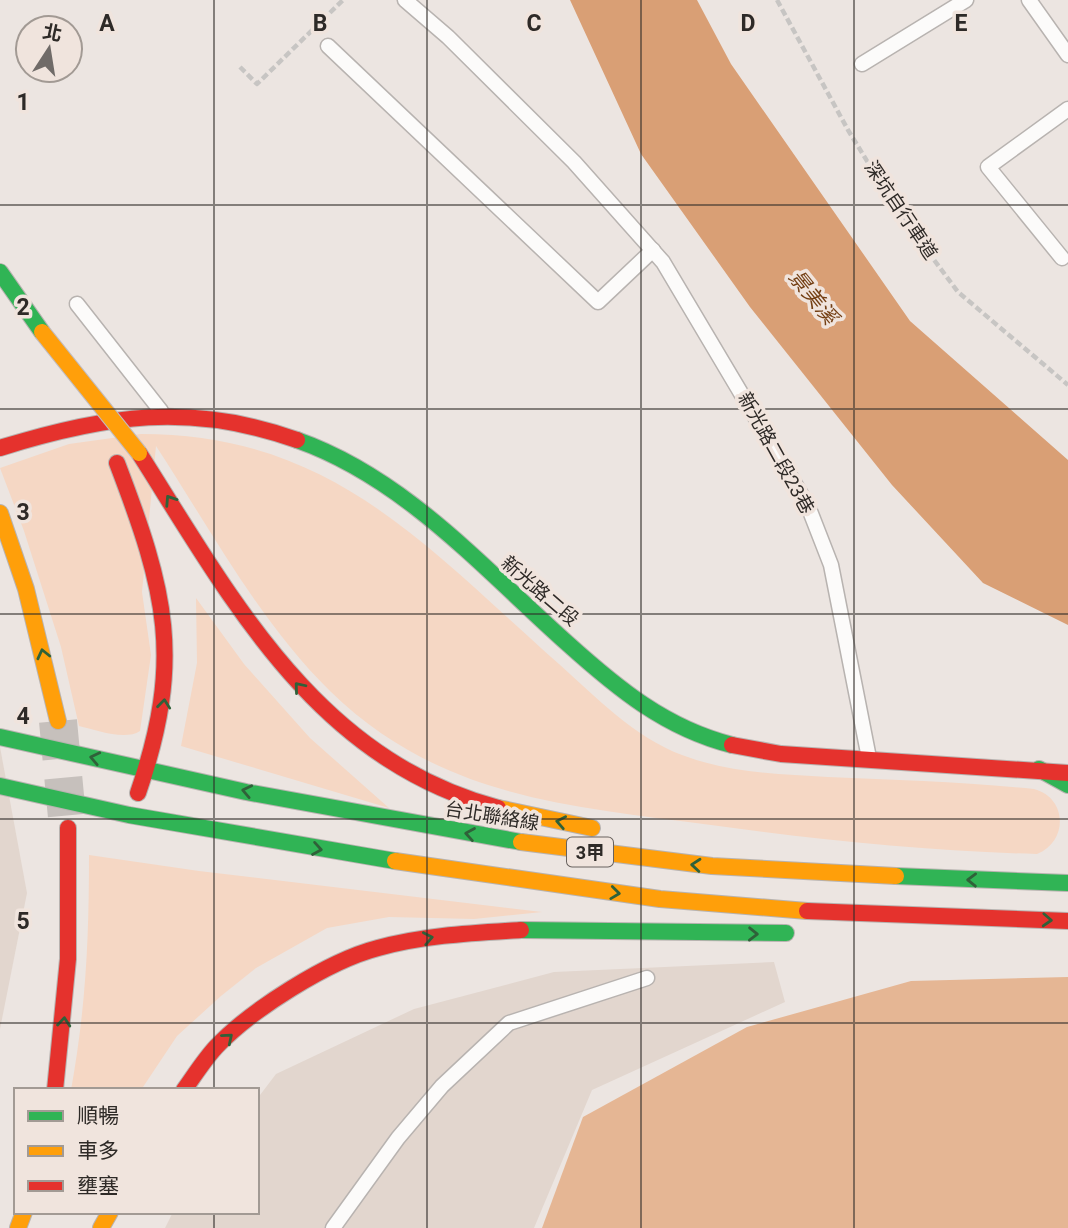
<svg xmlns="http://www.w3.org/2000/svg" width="1068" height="1228" viewBox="0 0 1068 1228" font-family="Roboto,'Noto Sans TC',sans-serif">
<rect width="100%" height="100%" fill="#ece5e1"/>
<g fill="#e2d6ce">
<path d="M 0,747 L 27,893 L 0,1029 Z"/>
<path d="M 774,962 L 785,1002 L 592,1090 L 534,1228 L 165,1228 L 173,1212 L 257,1212 L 257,1099 L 276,1074 L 414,1009 L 554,972 Z"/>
</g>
<g fill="#f5d7c4">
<path d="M 141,434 C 333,434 426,547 559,664 C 597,698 634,737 682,755 C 729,773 779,774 828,777 C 897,780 966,782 1034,789 C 1068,798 1068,842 1037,854 C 928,851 820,840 711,825 C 568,806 440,798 330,691 C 261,624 209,527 156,446 L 142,592 L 151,655 L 140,731 C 125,741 96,730 79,726 L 61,647 L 24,531 L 0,468 L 69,444 Z"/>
<path d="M 196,598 L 244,664 L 310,738 L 389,808 L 181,746 L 197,663 Z"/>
<path d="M 89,855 L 199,871 L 542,912 L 474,919 L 389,917 L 327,928 L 256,968 L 221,996 L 177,1036 L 141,1090 L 71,1090 C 86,1007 89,938 89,855 Z"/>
</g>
<path fill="#e5b694" d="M 1068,977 L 1068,1228 L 542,1228 L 583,1117 L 747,1027 L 911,981 Z"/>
<path fill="#d99f75" d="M 570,0 L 697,0 L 731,64 L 910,321 L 1068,460 L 1068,625 L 983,583 L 892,485 L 750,307 L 641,154 Z"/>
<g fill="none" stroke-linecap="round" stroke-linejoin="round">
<path stroke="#c6c0bc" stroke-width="38" stroke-dasharray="38 19" stroke-linecap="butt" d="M 58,721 L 68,828"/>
<defs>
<g id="lane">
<path d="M 405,0 L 448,37 L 574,162 L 663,262 L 808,506 L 831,565 L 869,758"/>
<path d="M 1029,0 L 1068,55"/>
<path d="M 328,46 L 598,302 L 653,250"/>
<path d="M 862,64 L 966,0"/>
<path d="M 1062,258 L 988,167 L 1068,109"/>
<path d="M 77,304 L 161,411"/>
<path d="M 333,1228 L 398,1138 L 442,1086 L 509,1023 L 647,978"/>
</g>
<g id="fast">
<path d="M 0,272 L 42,332"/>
<path d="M 297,440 C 405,478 484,569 567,643 C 617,688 665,728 732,745"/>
<path d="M 0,737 L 246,792 L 521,842"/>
<path d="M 1039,769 L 1068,785"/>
<path d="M 0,786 L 129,815 L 395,861"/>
<path d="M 896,876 L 1068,883"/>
<path d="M 521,930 L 786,933"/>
</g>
<g id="slow">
<path d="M 0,513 L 26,589 L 58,721"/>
<path d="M 498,808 L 592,828"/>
<path d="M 521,842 L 712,866 L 896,876"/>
<path d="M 395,861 L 660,899 L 807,911"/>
<path d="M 18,1228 L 24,1212"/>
<path d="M 101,1228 L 110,1212"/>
</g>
<g id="jam">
<path d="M 0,448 C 106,415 190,402 297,440"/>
<path d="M 139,453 C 233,601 316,759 498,808"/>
<path d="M 117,463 C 166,591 184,659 138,793"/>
<path d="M 732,745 L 781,754 L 1068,773"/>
<path d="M 807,911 L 1068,921"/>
<path d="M 55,1090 L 68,959 L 68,828"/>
<path d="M 184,1090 C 194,1076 204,1060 216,1047 C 251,1010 328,961 378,948 C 425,935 473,933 521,930"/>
</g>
</defs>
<use href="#lane" stroke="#b8b3b0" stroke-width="17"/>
<use href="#fast" stroke="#b8b3b0" stroke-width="18"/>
<use href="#slow" stroke="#b8b3b0" stroke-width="18"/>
<use href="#jam" stroke="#b8b3b0" stroke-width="18"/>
<g stroke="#c7c5c3" stroke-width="4.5" stroke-dasharray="7 3.5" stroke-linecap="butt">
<path d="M 777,0 L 848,130 L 899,213 L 958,292 L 1068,385"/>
<path d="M 240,67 L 257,84 L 343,0"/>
</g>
<use href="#lane" stroke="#fcfbfa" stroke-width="14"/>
<use href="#fast" stroke="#30b455" stroke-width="16"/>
<use href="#slow" stroke="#ff9f0a" stroke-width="16"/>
<use href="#jam" stroke="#e5322d" stroke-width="16"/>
<defs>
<path id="slow-bridge" d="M 42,332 L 139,453"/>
</defs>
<use href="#slow-bridge" stroke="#c1bcbf" stroke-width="18" stroke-linecap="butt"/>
<use href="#slow-bridge" stroke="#ff9f0a" stroke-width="16"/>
</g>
<defs><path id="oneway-chevron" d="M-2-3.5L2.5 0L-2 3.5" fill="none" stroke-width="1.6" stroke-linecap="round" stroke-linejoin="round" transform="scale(1.75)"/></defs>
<g stroke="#2f6139">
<use href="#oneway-chevron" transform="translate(170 500) rotate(-123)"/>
<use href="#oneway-chevron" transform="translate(43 654) rotate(-103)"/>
<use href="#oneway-chevron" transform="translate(299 687) rotate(-130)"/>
<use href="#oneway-chevron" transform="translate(164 704) rotate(-84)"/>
<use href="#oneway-chevron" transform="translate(95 758) rotate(-168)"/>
<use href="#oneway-chevron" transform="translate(247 791) rotate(-168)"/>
<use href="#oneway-chevron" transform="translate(561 822) rotate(-169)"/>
<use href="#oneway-chevron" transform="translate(470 834) rotate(-170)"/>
<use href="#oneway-chevron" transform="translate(317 849) rotate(10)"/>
<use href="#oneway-chevron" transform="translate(696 865) rotate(-175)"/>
<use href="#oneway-chevron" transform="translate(972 880) rotate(-179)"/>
<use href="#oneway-chevron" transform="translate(615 893) rotate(7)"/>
<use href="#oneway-chevron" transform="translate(1047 920) rotate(3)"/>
<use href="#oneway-chevron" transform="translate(753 934) rotate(1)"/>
<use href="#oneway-chevron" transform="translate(428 938) rotate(-11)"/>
<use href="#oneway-chevron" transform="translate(64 1022) rotate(-85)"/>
<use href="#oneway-chevron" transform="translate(228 1038) rotate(-40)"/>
</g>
<path fill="none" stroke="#2e2a27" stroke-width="2" stroke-opacity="0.55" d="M 214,0 L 214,1090M 427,0 L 427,1228M 641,0 L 641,1228M 854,0 L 854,1228M 0,205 L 1068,205M 0,409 L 1068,409M 0,614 L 1068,614M 0,819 L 1068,819M 0,1023 L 1068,1023M 214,1212 L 214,1228"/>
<g text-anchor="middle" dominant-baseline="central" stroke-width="7" stroke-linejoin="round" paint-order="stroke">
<rect fill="#f0e4dd" stroke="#68625e" stroke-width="2" x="567" y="837.5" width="46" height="29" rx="5"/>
<g font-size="18" font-weight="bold" fill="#2e2a27">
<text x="590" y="852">3甲</text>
</g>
<g font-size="19" fill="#2e2a27" stroke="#f0e4dd">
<text transform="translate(901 210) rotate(56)">深坑自行車道</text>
<text transform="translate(776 453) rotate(61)">新光路二段23巷</text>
<text transform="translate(540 591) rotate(41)">新光路二段</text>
<text transform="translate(492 816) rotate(9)">台北聯絡線</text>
</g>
<g font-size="21" font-style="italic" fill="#743f14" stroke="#f0e4dd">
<text transform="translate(813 297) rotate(51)">景美溪</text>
</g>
</g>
<g font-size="23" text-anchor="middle" font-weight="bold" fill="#2e2a27" stroke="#f0e4dd" stroke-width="7" stroke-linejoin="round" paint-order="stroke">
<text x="107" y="31">A</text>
<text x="320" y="31">B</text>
<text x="534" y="31">C</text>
<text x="748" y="31">D</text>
<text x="961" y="31">E</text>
<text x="23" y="110">1</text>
<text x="23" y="315">2</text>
<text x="23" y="520">3</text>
<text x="23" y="724">4</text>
<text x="23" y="929">5</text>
</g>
<rect x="14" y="1088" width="245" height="126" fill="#f0e4dd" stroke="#a29a94" stroke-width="2"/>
<rect x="28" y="1111" width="35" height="10" fill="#30b455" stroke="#a29a94" stroke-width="2"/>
<text x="77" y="1123" font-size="21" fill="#2e2a27">順暢</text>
<rect x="28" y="1146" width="35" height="10" fill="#ff9f0a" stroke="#a29a94" stroke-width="2"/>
<text x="77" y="1158" font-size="21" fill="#2e2a27">車多</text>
<rect x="28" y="1181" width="35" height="10" fill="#e5322d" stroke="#a29a94" stroke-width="2"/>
<text x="77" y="1193" font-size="21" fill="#2e2a27">壅塞</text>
<g transform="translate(49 49) rotate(12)"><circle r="33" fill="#f0e4dd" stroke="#a29a94" stroke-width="2"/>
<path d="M0-5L12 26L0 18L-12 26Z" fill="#706b68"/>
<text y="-10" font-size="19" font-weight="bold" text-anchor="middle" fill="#2e2a27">北</text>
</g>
</svg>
